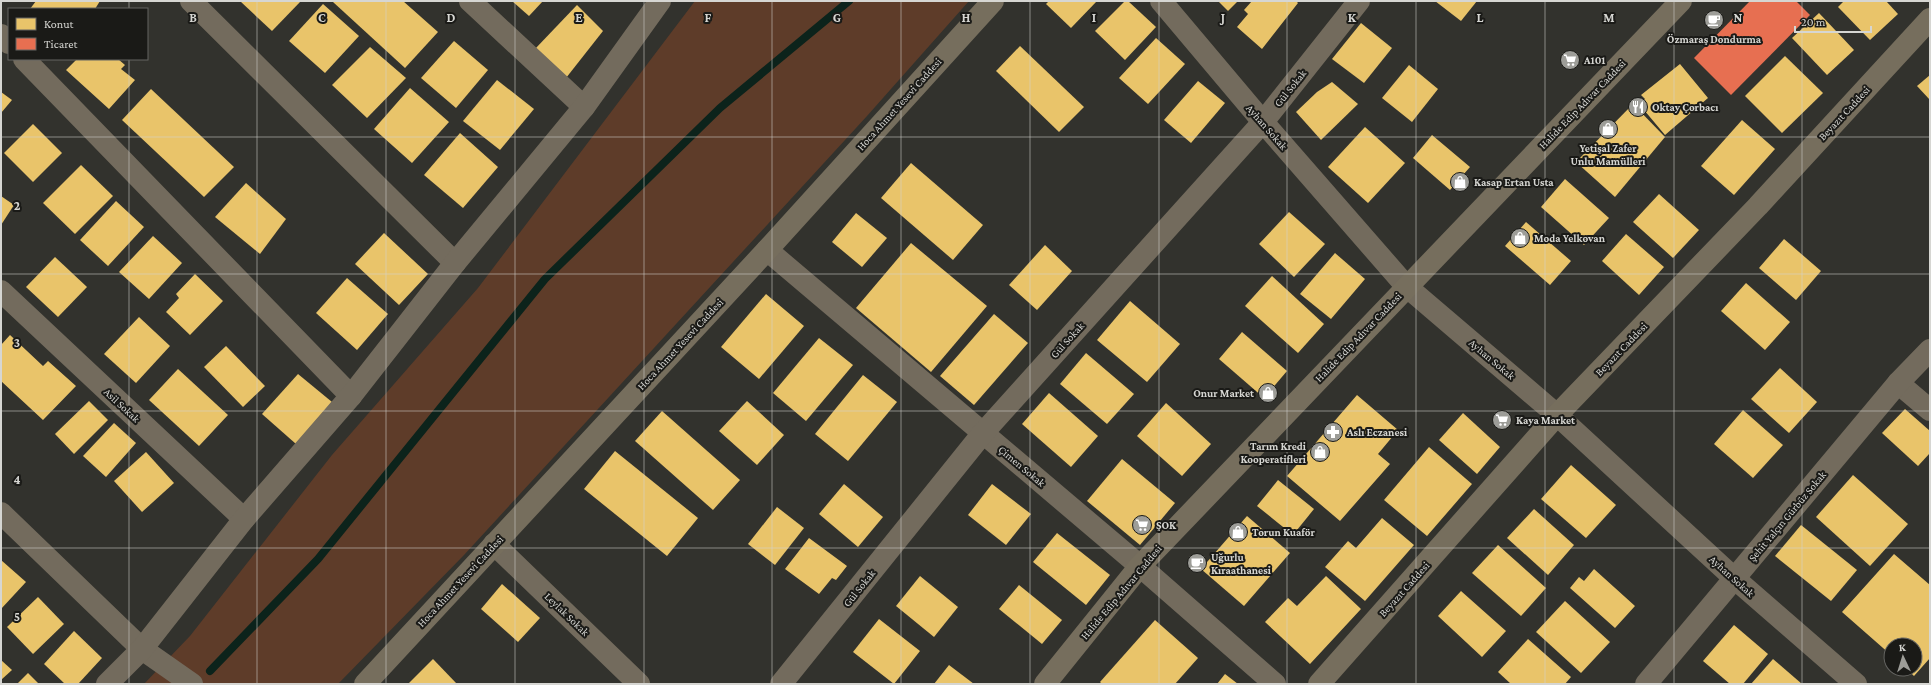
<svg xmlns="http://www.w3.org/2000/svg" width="1931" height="685" viewBox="0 0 1931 685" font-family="'Crimson Pro',serif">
<rect width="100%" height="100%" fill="#32322d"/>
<path fill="#5e3c29" d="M 695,1 L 969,1 L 867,116 L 464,555 L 338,684 L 144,684 L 190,636 L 332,455 L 478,288 Z"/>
<g fill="#e9c46a">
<path d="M 36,1 L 100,1 L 95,9 L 30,9 Z"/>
<path d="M 240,1 L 301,1 L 272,31 Z"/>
<path d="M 334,1 L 403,1 L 438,32 L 405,68 L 333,2 Z"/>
<path d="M 512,1 L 543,1 L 529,16 Z"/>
<path d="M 1049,1 L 1097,1 L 1071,28 L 1046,4 Z"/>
<path d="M 1125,1 L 1128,1 L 1156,27 L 1125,60 L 1095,31 Z"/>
<path d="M 1218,1 L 1238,1 L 1228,11 Z"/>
<path d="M 1252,1 L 1296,1 L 1298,3 L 1262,49 L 1237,27 L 1248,14 L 1244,10 Z"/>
<path d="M 1435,1 L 1477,1 L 1461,21 Z"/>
<path d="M 1844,1 L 1886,1 L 1898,14 L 1870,40 L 1838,7 Z"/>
<path d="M 323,4 L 359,36 L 325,73 L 289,41 Z"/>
<path d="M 577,5 L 603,31 L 566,78 L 535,49 Z"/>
<path d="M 1819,13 L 1854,50 L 1827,75 L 1792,38 Z"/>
<path d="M 1361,23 L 1392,48 L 1364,83 L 1332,59 Z"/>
<path d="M 1156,38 L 1185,64 L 1148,104 L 1119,78 Z"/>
<path d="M 454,41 L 488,70 L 456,108 L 421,78 Z"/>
<path d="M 1020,46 L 1084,107 L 1059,132 L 996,71 Z"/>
<path d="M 370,47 L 406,78 L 367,118 L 332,85 Z"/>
<path d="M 1785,56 L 1823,93 L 1782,133 L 1745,96 Z"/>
<path d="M 77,59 L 118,59 L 125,65 L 121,69 L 135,80 L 109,109 L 66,70 Z"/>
<path d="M 1680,64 L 1708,98 L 1665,135 L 1639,104 L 1645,99 L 1641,95 Z"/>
<path d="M 1409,65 L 1438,89 L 1412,122 L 1382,98 Z"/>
<path d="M 1930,75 L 1930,100 L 1917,86 Z"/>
<path d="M 497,80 L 534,109 L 500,150 L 463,121 Z"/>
<path d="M 1198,81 L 1225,103 L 1191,143 L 1164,120 Z"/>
<path d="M 1332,82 L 1358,104 L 1321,140 L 1296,112 L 1317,92 Z"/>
<path d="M 410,88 L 449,122 L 412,163 L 374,129 Z"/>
<path d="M 151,89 L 234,167 L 204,197 L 122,120 Z"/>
<path d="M 1,92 L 12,100 L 1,113 Z"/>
<path d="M 1633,104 L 1665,137 L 1615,197 L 1576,162 Z"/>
<path d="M 1742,120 L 1775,149 L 1734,195 L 1701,166 Z"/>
<path d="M 33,124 L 62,153 L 33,182 L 4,153 Z"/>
<path d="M 1365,127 L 1405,163 L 1368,203 L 1328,167 Z"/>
<path d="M 460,133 L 498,167 L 463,208 L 424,175 Z"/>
<path d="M 1432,135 L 1470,167 L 1450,190 L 1413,158 Z"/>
<path d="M 911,163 L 983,225 L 953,260 L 881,198 Z"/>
<path d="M 81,165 L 113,196 L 75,234 L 43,203 Z"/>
<path d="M 1565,179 L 1609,218 L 1584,245 L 1541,207 Z"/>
<path d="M 246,183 L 286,219 L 260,254 L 215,217 Z"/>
<path d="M 1659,194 L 1699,230 L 1673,258 L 1633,222 Z"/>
<path d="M 1,196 L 14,205 L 1,225 Z"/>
<path d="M 116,201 L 144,227 L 108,266 L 80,240 Z"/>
<path d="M 1289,212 L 1325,244 L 1294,277 L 1259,244 Z"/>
<path d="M 856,213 L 887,238 L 862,267 L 832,242 Z"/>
<path d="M 1526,222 L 1571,261 L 1550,285 L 1505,246 Z"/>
<path d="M 384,233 L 428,274 L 399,305 L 355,264 Z"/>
<path d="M 1626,234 L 1664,267 L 1639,295 L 1602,261 Z"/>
<path d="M 153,236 L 182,263 L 149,299 L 119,272 Z"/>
<path d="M 1784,239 L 1821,271 L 1796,300 L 1759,268 Z"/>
<path d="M 911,243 L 987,306 L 931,372 L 856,308 Z"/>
<path d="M 1045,245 L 1072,271 L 1037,310 L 1009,285 Z"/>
<path d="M 1335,253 L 1365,279 L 1331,319 L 1300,294 Z"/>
<path d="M 55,257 L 87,287 L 58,317 L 26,287 Z"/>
<path d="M 195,274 L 223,301 L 190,335 L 166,312 L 179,298 L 176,294 Z"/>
<path d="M 1272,276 L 1324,324 L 1298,353 L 1245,306 Z"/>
<path d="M 347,278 L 388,314 L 357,350 L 316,313 Z"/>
<path d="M 1746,283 L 1790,322 L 1765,350 L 1721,311 Z"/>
<path d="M 766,294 L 804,326 L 759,379 L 721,347 Z"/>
<path d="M 1130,301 L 1180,344 L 1147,382 L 1097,340 Z"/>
<path d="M 994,314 L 1028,343 L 974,405 L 940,376 Z"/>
<path d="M 139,317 L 170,346 L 136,383 L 104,354 Z"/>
<path d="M 1242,332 L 1287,371 L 1264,398 L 1219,359 Z"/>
<path d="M 10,335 L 43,366 L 48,361 L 76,386 L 43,420 L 1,381 L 1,345 Z"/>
<path d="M 819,338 L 853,365 L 806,421 L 773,393 Z"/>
<path d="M 226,346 L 265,386 L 243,407 L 204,367 Z"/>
<path d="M 1086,353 L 1134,394 L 1107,424 L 1060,384 Z"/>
<path d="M 1780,368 L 1817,402 L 1789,433 L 1751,399 Z"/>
<path d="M 178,369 L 228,415 L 199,446 L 149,400 Z"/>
<path d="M 298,374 L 332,402 L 296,444 L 262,414 Z"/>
<path d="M 863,375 L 897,402 L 848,461 L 815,434 Z"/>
<path d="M 1049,393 L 1098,436 L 1071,467 L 1022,424 Z"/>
<path d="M 1357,395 L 1398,430 L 1378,454 L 1390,464 L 1340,521 L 1287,476 Z"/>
<path d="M 89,401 L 108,420 L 74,454 L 55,434 Z"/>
<path d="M 747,401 L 784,435 L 757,465 L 719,431 Z"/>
<path d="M 1166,403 L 1211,444 L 1182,476 L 1137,436 Z"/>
<path d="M 1905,409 L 1930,431 L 1930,453 L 1918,466 L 1882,433 Z"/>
<path d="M 1743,410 L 1783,445 L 1753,478 L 1714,444 Z"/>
<path d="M 662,411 L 740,480 L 713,510 L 635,441 Z"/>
<path d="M 1463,413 L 1500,447 L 1477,474 L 1439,440 Z"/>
<path d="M 114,423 L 136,443 L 106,477 L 83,456 Z"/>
<path d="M 1429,447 L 1472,484 L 1427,536 L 1384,500 Z"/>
<path d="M 615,451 L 698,518 L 667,556 L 584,489 Z"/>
<path d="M 146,452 L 174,483 L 142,512 L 114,481 Z"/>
<path d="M 1122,459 L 1175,503 L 1140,545 L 1087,501 Z"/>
<path d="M 1571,465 L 1616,505 L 1586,538 L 1541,499 Z"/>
<path d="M 1853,475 L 1908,524 L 1870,566 L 1816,517 Z"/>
<path d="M 1278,480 L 1314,509 L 1293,535 L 1257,506 Z"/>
<path d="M 844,484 L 883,517 L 858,547 L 819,514 Z"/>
<path d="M 992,484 L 1031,514 L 1006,545 L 968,515 Z"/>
<path d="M 777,507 L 804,528 L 775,565 L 748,544 Z"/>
<path d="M 1534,509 L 1574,545 L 1548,575 L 1507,538 Z"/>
<path d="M 1247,516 L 1290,553 L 1244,606 L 1201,569 Z"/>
<path d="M 1382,518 L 1414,545 L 1365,601 L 1325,567 L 1348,541 L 1356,548 Z"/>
<path d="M 1801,525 L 1857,570 L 1831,601 L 1775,556 Z"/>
<path d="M 1057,533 L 1110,575 L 1086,605 L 1033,562 Z"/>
<path d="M 809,538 L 847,566 L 836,580 L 832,578 L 819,594 L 785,569 Z"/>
<path d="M 1498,545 L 1546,588 L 1521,616 L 1472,573 Z"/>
<path d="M 1894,554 L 1930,585 L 1930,658 L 1914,676 L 1907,669 L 1915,669 L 1915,645 L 1891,645 L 1891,655 L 1842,612 Z"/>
<path d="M 1,560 L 26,582 L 1,609 Z"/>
<path d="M 1594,569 L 1635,606 L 1615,628 L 1570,588 L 1579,577 L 1584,581 Z"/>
<path d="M 920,576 L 958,607 L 934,637 L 896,606 Z"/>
<path d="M 1326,576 L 1361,609 L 1310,664 L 1265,622 L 1288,598 L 1297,606 Z"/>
<path d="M 502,584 L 540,618 L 518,642 L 481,609 Z"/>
<path d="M 1019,585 L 1062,620 L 1042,644 L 999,609 Z"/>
<path d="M 1461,591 L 1506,631 L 1482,657 L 1438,616 Z"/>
<path d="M 38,597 L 64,624 L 33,654 L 7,627 Z"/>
<path d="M 1565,601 L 1610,642 L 1581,673 L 1536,632 Z"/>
<path d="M 879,619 L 920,651 L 894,684 L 853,652 Z"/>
<path d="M 1155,620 L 1198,658 L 1175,684 L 1102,684 L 1100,682 Z"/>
<path d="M 1734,625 L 1768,654 L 1743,684 L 1730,684 L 1703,661 Z"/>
<path d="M 74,631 L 102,658 L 78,684 L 65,684 L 44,664 Z"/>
<path d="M 1528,639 L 1571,677 L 1565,684 L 1511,684 L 1498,672 Z"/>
<path d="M 433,659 L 457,684 L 408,684 Z"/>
<path d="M 1773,659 L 1802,684 L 1751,684 Z"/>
<path d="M 1,660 L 12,670 L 1,680 Z"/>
<path d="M 949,665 L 974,684 L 934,684 Z"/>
<path d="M 28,673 L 39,684 L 17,684 Z"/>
<path d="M 1225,674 L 1238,684 L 1217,684 Z"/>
</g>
<path fill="#e76f51" d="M 1750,1 L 1796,1 L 1810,15 L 1731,95 L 1694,58 Z"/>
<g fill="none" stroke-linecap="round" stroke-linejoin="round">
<path stroke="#0c231b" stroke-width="8" d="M 210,671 L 318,559 L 545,279 L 720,108 L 849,1"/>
<g stroke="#736b5d" stroke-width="22">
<path d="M 191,1 L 455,263"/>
<path d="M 470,1 L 584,107"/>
<path d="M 1161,1 L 1263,122 L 1406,286 L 1557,415 L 1734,578 L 1856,684"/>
<path d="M 1,35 L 9,43"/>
<path d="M 24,59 L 351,396"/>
<path d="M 767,250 L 1140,566 L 1275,684"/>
<path d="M 1,291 L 244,519"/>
<path d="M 1898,383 L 1930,410"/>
<path d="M 1,513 L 142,649 L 192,684"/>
<path d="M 494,544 L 639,684"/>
<path d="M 107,684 L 142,649 L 244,519 L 351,396 L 455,263 L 584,107 L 660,1"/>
<path d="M 781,684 L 983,433 L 1263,122 L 1359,1"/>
<path d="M 1646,684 L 1898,383 L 1930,350"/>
</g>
<g stroke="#766e5d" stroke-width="22">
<path d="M 365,684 L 767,250 L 993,1"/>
<path d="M 1045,684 L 1140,566 L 1681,1"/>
<path d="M 1319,684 L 1557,415 L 1758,206 L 1930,19"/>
</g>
</g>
<path fill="none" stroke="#d6d6d2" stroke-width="1" stroke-opacity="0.55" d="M 129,1 L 129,9M 257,1 L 257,684M 386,1 L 386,684M 515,1 L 515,684M 644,1 L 644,684M 772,1 L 772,684M 901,1 L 901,684M 1030,1 L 1030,684M 1159,1 L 1159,684M 1287,1 L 1287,684M 1416,1 L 1416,684M 1545,1 L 1545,684M 1674,1 L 1674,684M 1802,1 L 1802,684M 129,59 L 129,684M 1,137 L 1930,137M 1,274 L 1930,274M 1,411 L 1930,411M 1,548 L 1930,548"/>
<defs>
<symbol id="cafe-disc" viewBox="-11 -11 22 22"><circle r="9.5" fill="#9d9d98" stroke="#1a1a17"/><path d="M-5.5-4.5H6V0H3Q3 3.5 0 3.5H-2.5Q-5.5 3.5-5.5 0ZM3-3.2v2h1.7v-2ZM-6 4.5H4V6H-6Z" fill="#fff"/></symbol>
<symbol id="supermarket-disc" viewBox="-11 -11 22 22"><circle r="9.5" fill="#9d9d98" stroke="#1a1a17"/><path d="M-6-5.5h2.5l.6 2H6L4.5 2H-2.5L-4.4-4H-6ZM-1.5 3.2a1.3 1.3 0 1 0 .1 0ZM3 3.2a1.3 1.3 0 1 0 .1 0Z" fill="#fff"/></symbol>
<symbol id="restaurant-disc" viewBox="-11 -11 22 22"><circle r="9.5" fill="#9d9d98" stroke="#1a1a17"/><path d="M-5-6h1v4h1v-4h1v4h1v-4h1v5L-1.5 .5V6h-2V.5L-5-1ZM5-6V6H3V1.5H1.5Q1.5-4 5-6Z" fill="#fff"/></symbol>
<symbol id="shop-disc" viewBox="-11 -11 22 22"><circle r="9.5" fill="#9d9d98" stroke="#1a1a17"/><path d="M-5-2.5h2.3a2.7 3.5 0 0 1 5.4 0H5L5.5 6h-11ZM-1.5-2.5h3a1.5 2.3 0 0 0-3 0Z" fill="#fff"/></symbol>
<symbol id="pharmacy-disc" viewBox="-11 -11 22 22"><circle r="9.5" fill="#9d9d98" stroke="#1a1a17"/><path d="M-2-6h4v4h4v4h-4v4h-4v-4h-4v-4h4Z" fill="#fff"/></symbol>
</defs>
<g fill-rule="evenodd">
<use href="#cafe-disc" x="1703" y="9" width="22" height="22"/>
<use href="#supermarket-disc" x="1559" y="49" width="22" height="22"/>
<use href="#restaurant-disc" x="1627" y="96" width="22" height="22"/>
<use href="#shop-disc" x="1597" y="118" width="22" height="22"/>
<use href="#shop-disc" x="1449" y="171" width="22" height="22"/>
<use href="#shop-disc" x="1509" y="227" width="22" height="22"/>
<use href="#shop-disc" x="1257" y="382" width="22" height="22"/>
<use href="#supermarket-disc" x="1491" y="409" width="22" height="22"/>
<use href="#pharmacy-disc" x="1322" y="421" width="22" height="22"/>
<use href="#shop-disc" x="1309" y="441" width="22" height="22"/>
<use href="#supermarket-disc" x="1131" y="514" width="22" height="22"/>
<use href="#shop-disc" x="1227" y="521" width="22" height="22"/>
<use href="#cafe-disc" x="1186" y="552" width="22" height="22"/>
</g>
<g text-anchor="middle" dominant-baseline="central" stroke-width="4" stroke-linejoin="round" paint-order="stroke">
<g font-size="11" font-weight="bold" fill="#d6d6d2" stroke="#1a1a17" text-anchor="start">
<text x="1714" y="39" text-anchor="middle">Özmaraş Dondurma</text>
<text x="1584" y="60">A101</text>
<text x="1652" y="107">Oktay Çorbacı</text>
<text x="1608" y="148" text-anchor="middle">Yetişal Zafer<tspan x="1608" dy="13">Unlu Mamülleri</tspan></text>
<text x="1474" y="182">Kasap Ertan Usta</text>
<text x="1534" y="238">Moda Yelkovan</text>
<text x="1254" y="393" text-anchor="end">Onur Market</text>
<text x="1516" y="420">Kaya Market</text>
<text x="1347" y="432">Aslı Eczanesi</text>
<text x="1306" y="446" text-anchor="end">Tarım Kredi<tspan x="1306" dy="13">Kooperatifleri</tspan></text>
<text x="1156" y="525">ŞOK</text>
<text x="1252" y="532">Torun Kuaför</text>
<text x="1211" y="557">Uğurlu<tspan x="1211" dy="13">Kıraathanesi</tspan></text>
</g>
<g font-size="11" fill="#d6d6d2" stroke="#1a1a17">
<text transform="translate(1290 88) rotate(-51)">Gül Sokak</text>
<text transform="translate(899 104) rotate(-48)">Hoca Ahmet Yesevi Caddesi</text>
<text transform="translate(1582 104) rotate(-46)">Halide Edip Adıvar Caddesi</text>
<text transform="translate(1844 113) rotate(-47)">Beyazıt Caddesi</text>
<text transform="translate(1267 127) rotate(49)">Ayhan Sokak</text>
<text transform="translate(1358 337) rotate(-46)">Halide Edip Adıvar Caddesi</text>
<text transform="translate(1067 340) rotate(-48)">Gül Sokak</text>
<text transform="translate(680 344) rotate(-47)">Hoca Ahmet Yesevi Caddesi</text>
<text transform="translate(1621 349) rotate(-46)">Beyazıt Caddesi</text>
<text transform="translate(1492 359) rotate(40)">Ayhan Sokak</text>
<text transform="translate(122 405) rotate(43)">Asil Sokak</text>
<text transform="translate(1022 466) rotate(40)">Çimen Sokak</text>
<text transform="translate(1787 516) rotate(-50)">Şehit Yalçın Gürbüz Sokak</text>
<text transform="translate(1732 576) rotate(42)">Ayhan Sokak</text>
<text transform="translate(460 581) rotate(-47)">Hoca Ahmet Yesevi Caddesi</text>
<text transform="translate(859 588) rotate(-51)">Gül Sokak</text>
<text transform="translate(1404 589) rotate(-48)">Beyazıt Caddesi</text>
<text transform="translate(1121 592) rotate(-50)">Halide Edip Adıvar Caddesi</text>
<text transform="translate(567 614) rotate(44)">Leylak Sokak</text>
</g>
</g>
<g font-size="13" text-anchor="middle" font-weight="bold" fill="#d6d6d2" stroke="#1a1a17" stroke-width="4" stroke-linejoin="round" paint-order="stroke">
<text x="193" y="22">B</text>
<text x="322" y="22">C</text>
<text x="451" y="22">D</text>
<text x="579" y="22">E</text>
<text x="708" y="22">F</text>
<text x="837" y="22">G</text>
<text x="966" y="22">H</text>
<text x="1094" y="22">I</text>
<text x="1223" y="22">J</text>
<text x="1352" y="22">K</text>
<text x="1480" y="22">L</text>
<text x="1609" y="22">M</text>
<text x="1738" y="22">N</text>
<text x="17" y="210">2</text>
<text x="17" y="347">3</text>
<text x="17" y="484">4</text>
<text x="17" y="621">5</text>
</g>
<rect width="1931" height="685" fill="none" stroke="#d6d6d2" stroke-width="4"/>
<rect x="8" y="8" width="140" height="52" fill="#1a1a17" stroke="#656562"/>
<rect x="16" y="18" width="20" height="12" fill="#e9c46a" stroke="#656562"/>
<text x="44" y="28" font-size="12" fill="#d6d6d2">Konut</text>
<rect x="16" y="38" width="20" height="12" fill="#e76f51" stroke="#656562"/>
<text x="44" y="48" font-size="12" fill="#d6d6d2">Ticaret</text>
<g transform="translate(1903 657) rotate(356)"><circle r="19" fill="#1a1a17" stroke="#656562"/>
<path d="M0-3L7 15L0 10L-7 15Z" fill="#9d9d98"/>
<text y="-6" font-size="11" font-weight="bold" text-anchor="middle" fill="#d6d6d2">K</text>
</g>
<path d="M1795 26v6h76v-6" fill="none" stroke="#d6d6d2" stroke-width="2"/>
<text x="1801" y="26" font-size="12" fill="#d6d6d2" stroke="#1a1a17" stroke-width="3" paint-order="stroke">20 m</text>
</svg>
